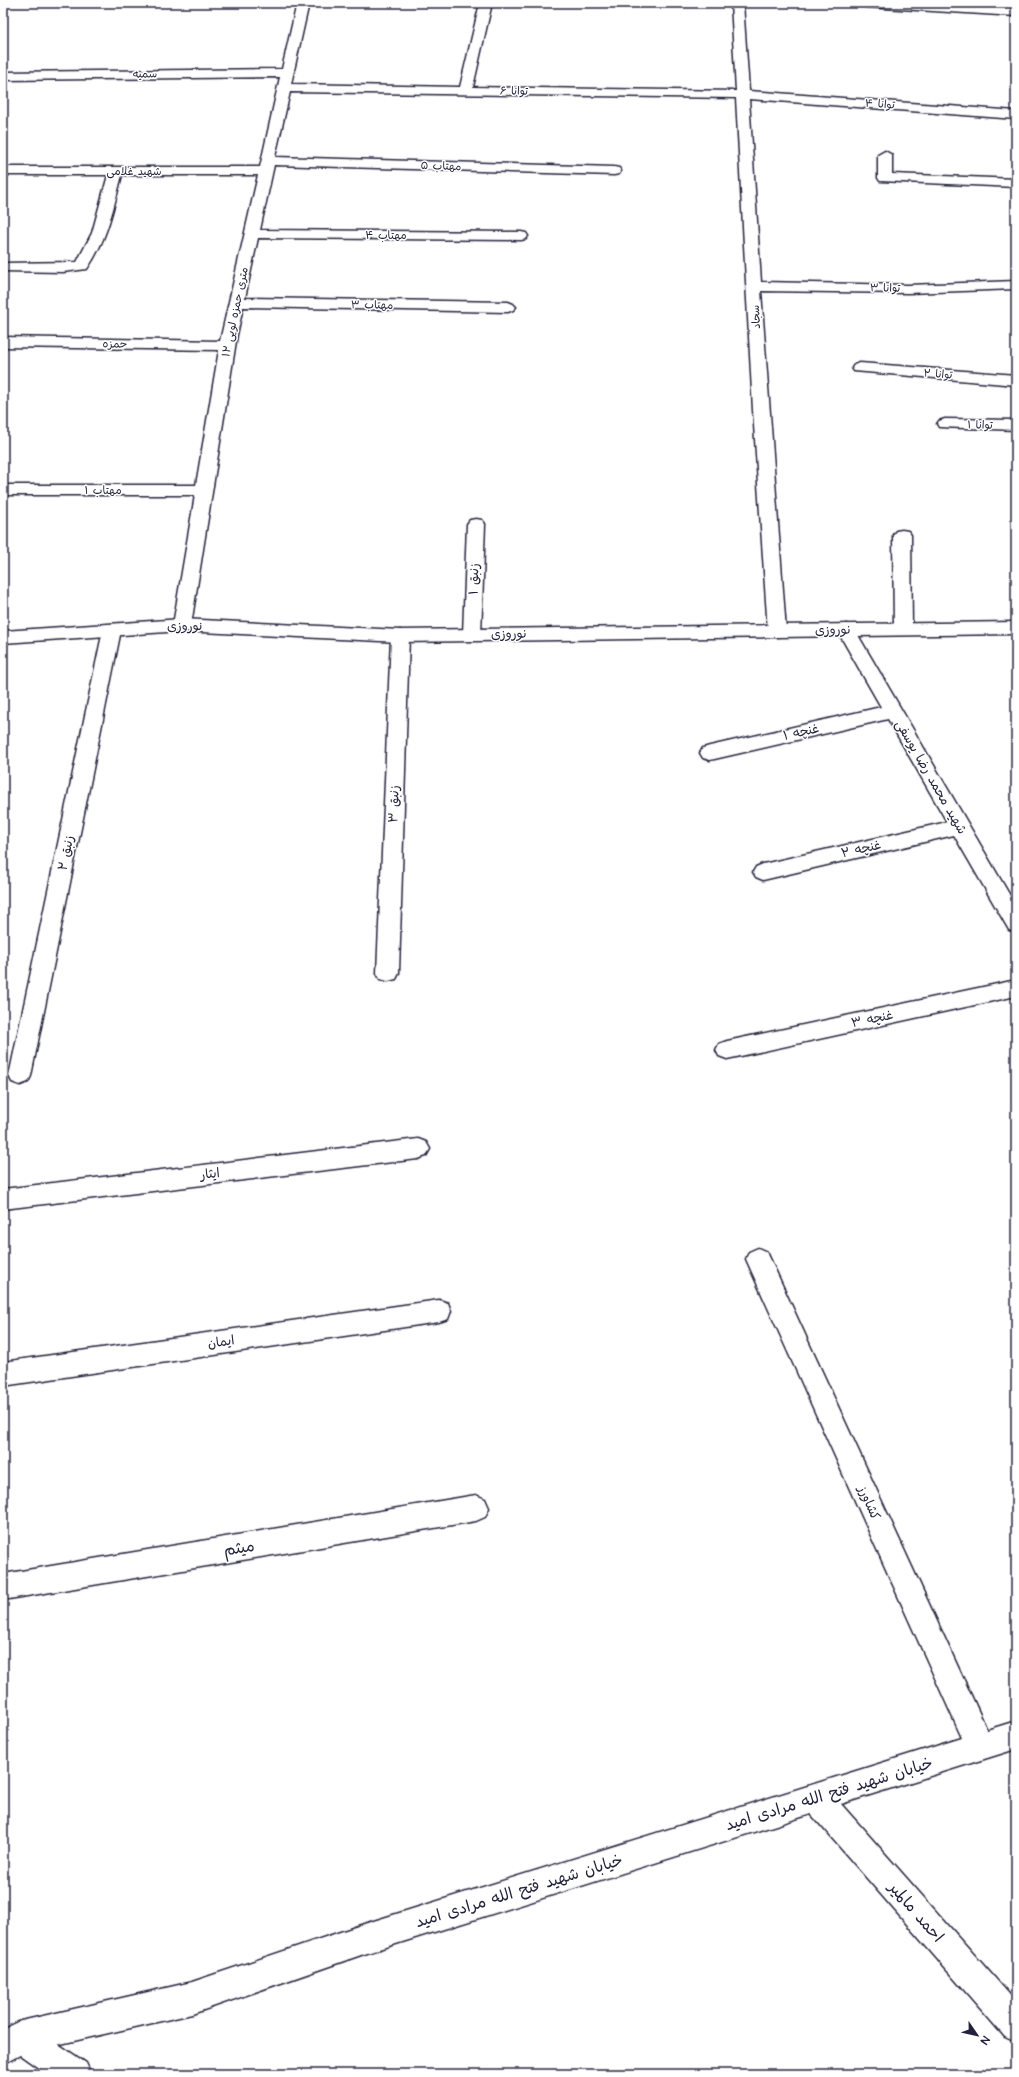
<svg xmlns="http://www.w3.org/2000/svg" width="1019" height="2077" viewBox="0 0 1019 2077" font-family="'Architects Daughter','Playpen Sans Arabic',sans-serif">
<rect width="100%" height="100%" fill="#fff"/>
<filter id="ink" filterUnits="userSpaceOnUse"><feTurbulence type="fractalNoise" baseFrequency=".025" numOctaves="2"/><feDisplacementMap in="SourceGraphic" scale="8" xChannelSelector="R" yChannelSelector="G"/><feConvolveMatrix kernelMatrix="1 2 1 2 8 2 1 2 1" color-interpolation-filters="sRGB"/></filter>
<g filter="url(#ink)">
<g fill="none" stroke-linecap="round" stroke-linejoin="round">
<defs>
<g id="street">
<path d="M 297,3 L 309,3 L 291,84 L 460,87 L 480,3 L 492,3 L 473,87 L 736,91 L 731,3 L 743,3 L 749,91 L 1016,111 L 1016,119 L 749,99 L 761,282 L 908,285 L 1016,281 L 1016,289 L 908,293 L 761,291 L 786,631 L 783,635 L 777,637 L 771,635 L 768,631 L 753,410 L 736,98 L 290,92 L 275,157 L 614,167 L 619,168 L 621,171 L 619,174 L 614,175 L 274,165 L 260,230 L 521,232 L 526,233 L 528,236 L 526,239 L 521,240 L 258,238 L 245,298 L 508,302 L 513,304 L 516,307 L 513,310 L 508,312 L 243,307 L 237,335 L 191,625 L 188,629 L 182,631 L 176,629 L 173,625 L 195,495 L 3,495 L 3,485 L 196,485 L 219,350 L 3,347 L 3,337 L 220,341 L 258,175 L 122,175 C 113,209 107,240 87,269 L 63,272 L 3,271 L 3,263 L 77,262 L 92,233 L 108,175 L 3,175 L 3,167 L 260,167 L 280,77 L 3,80 L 3,72 L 282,69 Z"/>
<path d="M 860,3 L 927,3 L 1016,8 L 1016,16 L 866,7 Z"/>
<path d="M 885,151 L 892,155 L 892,174 L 1016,179 L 1016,187 L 880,181 L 878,178 L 878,155 Z"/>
<path d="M 860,363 L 1016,375 L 1016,385 L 854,371 L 852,368 L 854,365 Z"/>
<path d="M 945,419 L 1016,420 L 1016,430 L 939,427 L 937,424 L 939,421 Z"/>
<path d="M 476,519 L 482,520 L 485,524 L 481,635 L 478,639 L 472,641 L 466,639 L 463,635 L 467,524 L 470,520 Z"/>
<path d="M 902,530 L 908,531 L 911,535 L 912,629 L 909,633 L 903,635 L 897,633 L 894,629 L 893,535 L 896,531 Z"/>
<path d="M 112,624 L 118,626 L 121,630 L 31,1076 L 28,1082 L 20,1085 L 12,1082 L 9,1076 L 103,630 L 106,626 Z"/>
<path d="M 846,624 L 852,626 L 855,630 L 1016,906 L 1016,932 L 1009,930 L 954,835 L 763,880 L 756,877 L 753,872 L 756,867 L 763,864 L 947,822 L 888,719 L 710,760 L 703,758 L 700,753 L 703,748 L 710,746 L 881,707 L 837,630 L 840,626 Z"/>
<path d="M 400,630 L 406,632 L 409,636 L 399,973 L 396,979 L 388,981 L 380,979 L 377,973 L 391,636 L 394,632 Z"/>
<path d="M 1016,980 L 1016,996 L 727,1059 L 719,1056 L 716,1050 L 719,1044 L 727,1041 Z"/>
<path d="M 418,1139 L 426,1142 L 430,1149 L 426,1156 L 418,1159 L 3,1209 L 3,1189 Z"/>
<path d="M 758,1248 L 767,1252 L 987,1730 L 1016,1721 L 1016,1749 L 841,1804 L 1016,2002 L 1016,2042 L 1005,2037 L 811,1814 L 364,1954 L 192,2014 L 21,2053 L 10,2048 L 5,2037 L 10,2026 L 21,2021 L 192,1982 L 364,1924 L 962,1738 L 746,1259 L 749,1252 Z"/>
<path d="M 439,1300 L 448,1303 L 451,1311 L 448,1319 L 439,1322 L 3,1386 L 3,1362 Z"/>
<path d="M 476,1495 L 485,1499 L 489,1508 L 485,1517 L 476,1521 L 3,1600 L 3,1574 Z"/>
</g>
<g id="secondary">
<path d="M 182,619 L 400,630 L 1016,622 L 1016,634 L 400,642 L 182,631 L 3,643 L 3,631 Z"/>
<path d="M 21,2021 L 32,2026 L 86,2063 L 91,2074 L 47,2074 L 20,2055 L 3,2064 L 3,2030 Z"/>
</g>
</defs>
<use href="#street" stroke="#22223b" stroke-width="3"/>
<use href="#secondary" stroke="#22223b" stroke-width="3"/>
<use href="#street" fill="#fff" fill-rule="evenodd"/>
<use href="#secondary" fill="#fff" fill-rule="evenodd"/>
</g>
</g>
<g text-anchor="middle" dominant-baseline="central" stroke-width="3" stroke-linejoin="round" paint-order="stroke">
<g font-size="11" fill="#22223b" stroke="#fff">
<text transform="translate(145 74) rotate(-1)">سمیه</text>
<text transform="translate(514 91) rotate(1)">توانا ۶</text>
<text transform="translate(880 104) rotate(4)">توانا ۴</text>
<text transform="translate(441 166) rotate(2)">مهتاب ۵</text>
<text x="134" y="171">شهید غلامی</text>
<text x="386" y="235">مهتاب ۴</text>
<text transform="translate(885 288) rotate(1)">توانا ۳</text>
<text transform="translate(372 305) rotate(1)">مهتاب ۳</text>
<text transform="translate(235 312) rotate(-78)">۱۲ متری حمزه لویی</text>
<text transform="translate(756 317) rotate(-93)">سجاد</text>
<text transform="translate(115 344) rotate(1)">حمزه</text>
<text transform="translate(938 374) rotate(4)">توانا ۲</text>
<text transform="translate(980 425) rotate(1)">توانا ۱</text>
<text x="103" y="490">مهتاب ۱</text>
</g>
<g font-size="13" fill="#22223b" stroke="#fff">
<text transform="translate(474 579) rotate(-88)">زنبق ۱</text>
<text x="185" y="626">نوروزی</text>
<text transform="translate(833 630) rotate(-1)">نوروزی</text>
<text transform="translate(509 634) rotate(-1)">نوروزی</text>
<text transform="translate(801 732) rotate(-13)">غنچه ۱</text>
<text transform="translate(931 777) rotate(60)">شهید محمد رضا یوسفی</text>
<text transform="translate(394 804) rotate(-88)">زنبق ۳</text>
<text transform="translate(861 849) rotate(-13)">غنچه ۲</text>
<text transform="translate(66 853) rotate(-78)">زنبق ۲</text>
<text transform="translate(872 1019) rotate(-12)">غنچه ۳</text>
<text transform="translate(210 1174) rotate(-7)">ایثار</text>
<text transform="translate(221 1342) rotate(-8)">ایمان</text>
<text transform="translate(869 1503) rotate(66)">کشاورز</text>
</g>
<g font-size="16" fill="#22223b" stroke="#fff">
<text transform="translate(239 1548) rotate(-9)">میثم</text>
<text transform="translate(829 1794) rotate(-17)">خیابان شهید فتح الله مرادی امید</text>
<text transform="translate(519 1891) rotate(-17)">خیابان شهید فتح الله مرادی امید</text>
<text transform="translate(916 1912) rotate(49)">احمد مالمیر</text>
</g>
</g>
<rect width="1019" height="2077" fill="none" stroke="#fff" stroke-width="16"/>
<rect x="8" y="8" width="1003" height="2061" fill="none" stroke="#22223b" stroke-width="1.5" filter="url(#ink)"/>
<g transform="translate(977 2035) rotate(124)" stroke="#ffffff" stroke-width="3" paint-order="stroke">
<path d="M0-3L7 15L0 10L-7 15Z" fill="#22223b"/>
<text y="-6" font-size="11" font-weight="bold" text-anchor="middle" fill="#22223b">N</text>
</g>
</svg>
